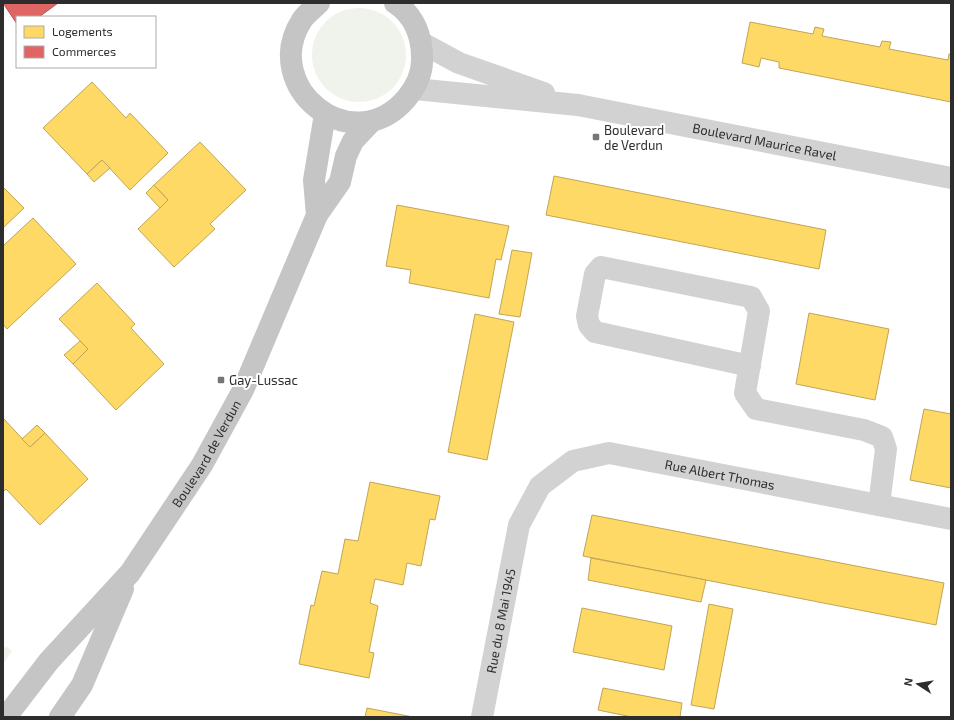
<svg xmlns="http://www.w3.org/2000/svg" width="954" height="720" viewBox="0 0 954 720" font-family="'Exo 2',sans-serif">
<rect width="100%" height="100%" fill="#fff"/>
<g fill="#f0f3eb">
<circle cx="359" cy="55" r="47"/>
<path d="M 7,647 L 12,651 L 3,664 L 3,648 Z"/>
</g>
<g fill="#ffd966" stroke="#c0a555">
<path d="M 750,22 L 813,34 L 815,27 L 824,29 L 822,36 L 880,47 L 882,41 L 891,42 L 889,49 L 948,60 L 949,54 L 951,54 L 951,102 L 779,68 L 779,62 L 761,58 L 759,67 L 742,63 Z"/>
<path d="M 92,82 L 126,118 L 130,113 L 168,153 L 130,190 L 102,160 L 87,174 L 43,128 Z"/>
<path d="M 200,142 L 246,190 L 210,224 L 215,229 L 174,267 L 138,229 L 168,200 L 154,185 Z"/>
<path d="M 102,160 L 110,168 L 94,182 L 87,174 Z"/>
<path d="M 554,176 L 826,230 L 819,269 L 546,215 Z"/>
<path d="M 154,185 L 168,200 L 160,208 L 146,193 Z"/>
<path d="M 3,187 L 24,208 L 3,228 Z"/>
<path d="M 397,205 L 509,226 L 501,260 L 496,259 L 489,298 L 409,283 L 411,270 L 386,266 Z"/>
<path d="M 33,218 L 76,264 L 7,329 L 3,324 L 3,246 Z"/>
<path d="M 512,250 L 532,253 L 520,317 L 499,314 Z"/>
<path d="M 97,283 L 135,324 L 131,328 L 164,364 L 116,410 L 73,364 L 88,349 L 59,319 Z"/>
<path d="M 809,313 L 889,329 L 875,400 L 796,384 Z"/>
<path d="M 475,314 L 514,322 L 487,460 L 448,452 Z"/>
<path d="M 80,341 L 88,349 L 73,364 L 64,355 Z"/>
<path d="M 924,409 L 951,414 L 951,488 L 910,480 Z"/>
<path d="M 3,418 L 30,447 L 45,433 L 88,479 L 40,525 L 6,489 L 3,492 Z"/>
<path d="M 37,425 L 45,433 L 30,447 L 22,439 Z"/>
<path d="M 370,482 L 440,496 L 435,520 L 430,519 L 421,566 L 407,563 L 403,585 L 375,579 L 370,603 L 378,606 L 369,652 L 374,653 L 369,678 L 299,664 L 311,605 L 314,606 L 322,571 L 338,574 L 345,539 L 358,541 Z"/>
<path d="M 592,515 L 944,583 L 936,625 L 583,556 Z"/>
<path d="M 591,558 L 706,580 L 701,602 L 588,580 Z"/>
<path d="M 709,604 L 733,609 L 714,709 L 691,705 Z"/>
<path d="M 582,608 L 672,626 L 664,670 L 573,652 Z"/>
<path d="M 603,688 L 682,703 L 680,717 L 632,717 L 598,710 Z"/>
<path d="M 367,708 L 413,717 L 365,717 Z"/>
</g>
<path fill="#e06666" stroke="#a55" d="M 3,3 L 58,3 L 39,17 L 17,17 L 17,24 Z"/>
<g fill="none" stroke-linecap="round" stroke-linejoin="round">
<g stroke="#d2d2d2" stroke-width="22">
<path d="M 422,43 L 459,63 L 544,93"/>
<path id="s1" d="M 415,89 L 578,105 L 951,178"/>
<path d="M 750,366 L 595,332 L 589,325 L 587,316 L 595,274 L 601,267 L 751,297 L 759,311 L 745,393 L 756,409 L 864,430 L 882,437 L 886,449 L 879,505"/>
<path id="s2" d="M 482,717 L 519,525 L 540,486 L 573,461 L 609,453 L 951,519"/>
</g>
<g stroke="#c5c5c5" stroke-width="22">
<path d="M 319,3 C 314,8 306,14 302,20 C 259,86 351,162 406,99 C 416,87 423,73 422,57 C 422,36 414,15 395,3"/>
<path d="M 317,215 L 314,180 L 325,114"/>
<path id="s3" d="M 6,717 L 49,661 L 130,573 L 202,465 L 243,390 L 317,215 L 340,182 L 346,156 L 353,141 L 372,121"/>
<path d="M 60,717 L 82,685 L 123,589"/>
</g>
</g>
<g fill="#767676" stroke="#fff" stroke-width="1.5">
<rect x="592" y="133" width="8" height="8" rx="2"/>
<rect x="217" y="376" width="8" height="8" rx="2"/>
</g>
<g text-anchor="middle" dominant-baseline="central" stroke-width="4" stroke-linejoin="round" paint-order="stroke">
<g font-size="13" fill="#2d2d2d" stroke="#fff" text-anchor="start">
<text x="604" y="130">Boulevard<tspan x="604" dy="15">de Verdun</tspan></text>
<text x="229" y="380">Gay-Lussac</text>
</g>
<g font-size="13" fill="#2d2d2d" stroke="#fff">
<text stroke="none"><textPath href="#s1" startOffset="354">Boulevard Maurice Ravel</textPath></text>
<text stroke="none"><textPath href="#s3" startOffset="332">Boulevard de Verdun</textPath></text>
<text stroke="none"><textPath href="#s2" startOffset="431">Rue Albert Thomas</textPath></text>
<text stroke="none"><textPath href="#s2" startOffset="98">Rue du 8 Mai 1945</textPath></text>
</g>
</g>
<rect width="954" height="720" fill="none" stroke="#2d2d2d" stroke-width="8"/>
<rect x="16" y="16" width="140" height="52" fill="#ffffff" stroke="#ababab"/>
<rect x="24" y="26" width="20" height="12" fill="#ffd966" stroke="#ababab"/>
<text x="52" y="36" font-size="12" fill="#2d2d2d">Logements</text>
<rect x="24" y="46" width="20" height="12" fill="#e06666" stroke="#ababab"/>
<text x="52" y="56" font-size="12" fill="#2d2d2d">Commerces</text>
<g transform="translate(918 684) rotate(282)" stroke="#ffffff" stroke-width="3" paint-order="stroke">
<path d="M0-3L7 15L0 10L-7 15Z" fill="#2d2d2d"/>
<text y="-6" font-size="11" font-weight="bold" text-anchor="middle" fill="#2d2d2d">N</text>
</g>
</svg>
